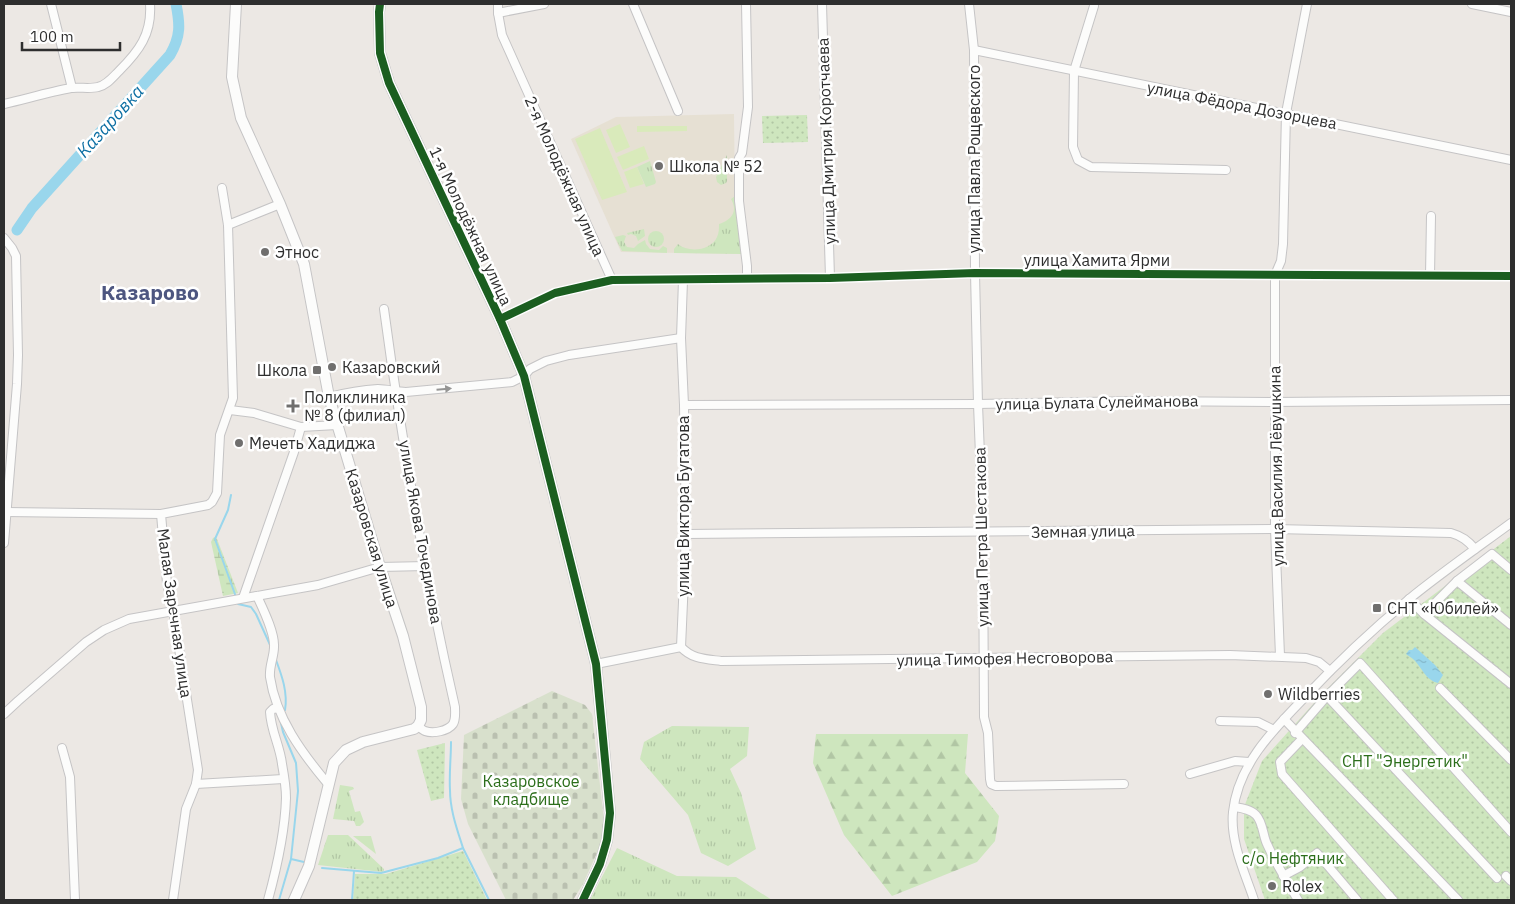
<svg xmlns="http://www.w3.org/2000/svg" width="1515" height="904" viewBox="0 0 1515 904" font-family="'IBM Plex Sans',sans-serif">
<defs>
<pattern id="grass-tufts" width="24" height="20" patternUnits="userSpaceOnUse" patternTransform="scale(1.25)"><rect width="24" height="20" fill="#cee6be"/><path d="M3 7l-1-3M5 7V3M7 7l1-3M15 17l-1-3M17 17v-4M19 17l1-3" fill="none" stroke="#b1c6a4"/></pattern>
<pattern id="forest-firs" width="22" height="20" patternUnits="userSpaceOnUse" patternTransform="scale(1.25)"><rect width="22" height="20" fill="#cee6be"/><path d="M5 1l3.5 6h-7zM16 11l3.5 6h-7z" fill="#b1c6a4"/></pattern>
<pattern id="wetland-marsh" width="20" height="14" patternUnits="userSpaceOnUse" patternTransform="scale(1.25)"><rect width="20" height="14" fill="#cee6be"/><path d="M1 5h8M5 5V1M11 12h8M15 12V8" fill="none" stroke="#b1c6a4"/></pattern>
<pattern id="cemetery-stones" width="16" height="16" patternUnits="userSpaceOnUse" patternTransform="scale(1.25)"><rect width="16" height="16" fill="#d8e0cc"/><path d="M2 7V4a2 2 0 0 1 4 0v3zM10 15v-3a2 2 0 0 1 4 0v3z" fill="#bac0b0"/></pattern>
<pattern id="park-dots" width="8" height="8" patternUnits="userSpaceOnUse" patternTransform="scale(1.25)"><rect width="8" height="8" fill="#cee6be"/><path d="M2 2h.1M6 6h.1" fill="none" stroke="#b1c6a4" stroke-width="1.8" stroke-linecap="round"/></pattern>
<pattern id="water-ripples" width="26" height="14" patternUnits="userSpaceOnUse" patternTransform="scale(1.25)"><rect width="26" height="14" fill="#99d6ec"/><path d="M2 4q2-2 4 0t4 0M15 11q2-2 4 0t4 0" fill="none" stroke="#84b8cb"/></pattern>
</defs>
<rect width="100%" height="100%" fill="#ece8e4"/>
<path fill="#e6e0d3" d="M 734,114 L 735,202 L 742,254 L 621,252 L 571,139 L 616,117 Z"/>
<g fill="url(#grass-tufts)">
<path d="M 727,155 L 727,181 L 726,183 L 721,185 L 717,182 L 716,177 Z"/>
<path d="M 650,161 L 656,182 L 655,184 L 646,187 L 637,167 Z"/>
<path d="M 735,196 L 741,254 L 674,253 L 674,249 L 678,244 C 688,253 711,251 717,237 C 719,233 719,228 719,224 C 732,220 738,211 731,199 Z"/>
<path d="M 644,229 L 645,236 L 638,241 L 636,236 L 631,234 L 628,235 L 627,233 Z"/>
<circle cx="656" cy="239" r="8"/>
<path d="M 623,235 L 626,236 L 624,242 L 627,247 L 634,248 L 638,244 L 645,240 L 646,244 L 650,249 L 659,250 L 663,246 L 667,248 L 667,253 L 622,251 L 615,237 Z"/>
<path d="M 672,726 L 749,727 L 747,756 L 730,769 L 741,793 L 756,849 L 728,866 L 701,853 L 688,815 L 640,759 L 644,742 Z"/>
<path d="M 340,785 L 353,787 L 354,789 L 349,791 L 355,812 L 360,811 L 364,822 L 360,826 L 356,826 L 354,821 L 333,819 Z"/>
<path d="M 328,835 L 348,835 L 384,869 L 383,872 L 318,865 Z"/>
<path d="M 353,836 L 371,836 L 376,854 Z"/>
<path d="M 617,848 L 677,876 L 736,877 L 772,900 L 590,900 Z"/>
</g>
<path fill="url(#forest-firs)" d="M 816,734 L 968,734 L 965,773 L 999,816 L 995,841 L 977,862 L 892,896 L 844,835 L 813,763 Z"/>
<path fill="url(#wetland-marsh)" d="M 215,537 L 217,539 L 238,593 L 223,596 L 211,542 L 213,538 Z"/>
<path fill="url(#cemetery-stones)" d="M 552,691 L 585,705 L 592,714 L 604,821 L 601,844 L 583,884 L 573,900 L 506,900 L 468,824 L 461,799 L 464,735 Z"/>
<g fill="url(#park-dots)">
<path d="M 807,115 L 808,142 L 763,143 L 762,116 Z"/>
<path d="M 1511,536 L 1511,900 L 1265,900 L 1244,839 L 1244,807 L 1262,761 L 1323,693 L 1383,633 Z"/>
<path d="M 445,743 L 444,798 L 431,801 L 417,750 Z"/>
<path d="M 463,851 L 487,900 L 353,900 L 355,874 L 386,874 Z"/>
</g>
<g fill="#d9eabb">
<path d="M 620,124 L 630,147 L 616,153 L 606,130 Z"/>
<path d="M 637,126 L 687,126 L 687,131 L 637,132 Z"/>
<path d="M 600,128 L 627,192 L 602,200 L 575,139 Z"/>
<path d="M 644,146 L 649,159 L 623,170 L 617,157 Z"/>
<path d="M 637,167 L 644,184 L 630,188 L 624,172 Z"/>
</g>
<path fill="url(#water-ripples)" d="M 1415,647 L 1435,665 L 1443,675 L 1438,683 C 1425,680 1422,667 1413,659 C 1411,657 1408,656 1406,654 L 1409,650 L 1412,650 Z"/>
<g fill="none" stroke-linecap="round" stroke-linejoin="round">
<g stroke="#99d6ec" stroke-width="2">
<path d="M 231,495 L 228,510 L 215,539 L 236,597"/>
<path d="M 238,604 L 251,607 L 256,614 L 271,647"/>
<path d="M 276,660 C 282,676 288,693 285,710"/>
<path d="M 451,742 C 451,758 449,774 450,790 C 450,810 457,829 463,848"/>
<path d="M 291,859 L 304,862"/>
<path d="M 322,868 L 381,873 L 438,858 L 463,848 L 489,900"/>
<path d="M 279,900 L 291,859 L 298,791 L 296,763 L 283,732 L 281,723"/>
<path d="M 352,900 L 354,871"/>
</g>
<path stroke="#99d6ec" stroke-width="11" d="M 17,230 L 32,208 L 170,55 C 181,36 180,24 176,4"/>
<defs>
<g id="street">
<path d="M 51,4 L 72,88"/>
<path d="M 498,4 L 498,13 L 502,35 L 612,280"/>
<path d="M 633,4 L 678,111"/>
<path d="M 746,4 L 748,107 L 742,153 L 739,158 L 739,201 L 747,266 L 747,279"/>
<path d="M 822,4 L 830,278"/>
<path d="M 969,4 L 974,50 L 975,273 L 978,404 L 983,532 L 984,717 L 988,733 L 990,779 L 991,784 L 996,786 L 1124,784"/>
<path d="M 1472,4 L 1511,12"/>
<path d="M 1094,6 L 1074,71 L 1073,147 L 1078,160 L 1091,167 L 1226,170"/>
<path d="M 498,13 L 544,4"/>
<path d="M 974,50 L 1511,160"/>
<path d="M 4,104 C 26,99 49,92 71,88 C 80,87 90,89 98,87 C 107,85 113,77 119,71 C 139,51 152,34 150,4"/>
<path d="M 228,225 L 280,204"/>
<path d="M 4,238 L 12,248 L 16,256 L 18,355 L 17,384 L 4,543"/>
<path d="M 1430,276 L 1431,216"/>
<path d="M 384,309 C 402,443 425,576 455,707 C 455,712 456,719 453,724 C 448,731 433,734 425,731 C 424,731 419,727 418,726"/>
<path d="M 500,319 L 555,293 L 612,280 L 830,278 L 975,273 L 1511,276"/>
<path d="M 329,397 C 345,393 361,390 378,389 C 387,389 397,392 406,392 L 512,382 L 524,376 L 530,369 L 546,361 L 569,355 L 681,338"/>
<path d="M 684,405 L 978,404 L 1137,401 L 1274,402 L 1511,400"/>
<path d="M 230,410 L 254,413 L 301,427 L 337,425"/>
<path d="M 6,512 L 161,514"/>
<path d="M 686,534 L 1275,529 L 1451,533 C 1462,536 1468,541 1475,549"/>
<path d="M 1457,581 L 1511,625"/>
<path d="M 257,596 C 263,609 275,633 274,647 C 274,657 269,666 270,677 C 276,718 302,753 328,784"/>
<path d="M 243,598 L 294,452 L 301,427"/>
<path d="M 1409,599 L 1424,614 L 1511,684"/>
<path d="M 1424,614 L 1457,581 L 1492,554 L 1511,570"/>
<path d="M 681,647 C 692,659 705,659 721,661 L 1230,655 L 1306,658 L 1319,662 L 1330,671"/>
<path d="M 681,647 L 686,534 L 684,405 L 681,338 L 683,280"/>
<path d="M 1280,656 L 1275,529 L 1275,275 L 1281,261 L 1283,244 L 1286,113 L 1307,4"/>
<path d="M 596,664 L 681,647"/>
<path d="M 1440,688 L 1511,760"/>
<path d="M 1327,696 L 1497,878"/>
<path d="M 4,714 L 18,701 L 86,642 L 104,630 L 129,619 L 318,585 L 380,567 L 426,566"/>
<path d="M 1284,719 L 1458,900"/>
<path d="M 1220,721 L 1258,722 L 1274,730"/>
<path d="M 1295,733 L 1327,696 L 1360,663 L 1511,832"/>
<path d="M 1302,739 L 1280,762 L 1282,774 L 1393,900"/>
<path d="M 62,748 L 70,777 L 75,900"/>
<path d="M 1190,774 L 1235,761 L 1249,762"/>
<path d="M 196,784 L 283,779"/>
<path d="M 1234,807 C 1241,808 1250,809 1256,815 C 1263,822 1263,836 1267,844 C 1276,864 1287,882 1298,900"/>
<path d="M 1283,876 L 1300,867 L 1317,853 L 1357,900"/>
<path d="M 1506,876 L 1511,881"/>
<path d="M 173,900 L 186,809 L 196,784 L 198,770 L 173,610 L 167,583 L 161,514 L 208,505 L 212,502 L 217,493 L 220,435 L 233,398 L 228,225 L 222,188"/>
<path d="M 268,900 C 277,867 285,833 286,798 C 286,788 284,775 282,764 C 280,746 271,731 270,712 L 273,709 L 278,708"/>
<path d="M 1254,900 C 1245,873 1230,842 1233,812 C 1238,764 1274,729 1306,696 C 1338,662 1372,630 1408,600 C 1441,573 1477,548 1511,523"/>
</g>
<g id="secondary">
<path d="M 236,4 L 232,77 L 241,118 L 280,204 L 304,264 L 329,397 L 380,567 L 403,636 L 421,707 L 421,720 L 418,726 L 414,729 L 363,742 L 346,750 L 334,763 L 309,866 L 294,900"/>
<path d="M 380,4 L 379,12 L 380,53 L 389,83 L 500,319 L 524,376 L 596,664 L 610,813 L 607,840 L 600,864 L 583,900"/>
</g>
</defs>
<use href="#street" stroke="#c5c4c5" stroke-width="10"/>
<use href="#secondary" stroke="#c5c4c5" stroke-width="12"/>
<use href="#street" stroke="#fcfcfb" stroke-width="8"/>
<use href="#secondary" stroke="#fcfcfb" stroke-width="10"/>
<defs>
<g id="cycleway">
<path d="M 380,4 L 379,12 L 380,53 L 389,83 L 500,319 L 524,376 L 596,664 L 610,813 L 607,840 L 600,864 L 583,900"/>
<path d="M 500,319 L 555,293 L 612,280 L 830,278 L 975,273 L 1511,276"/>
</g>
</defs>
<use href="#cycleway" stroke="#fff" stroke-width="11"/>
<use href="#cycleway" stroke="#1b5e20" stroke-width="8"/>
</g>
<defs><path id="oneway-solid" d="M-6-.8H1V-3.2L6.5 0L1 3.2V.8H-6Z" transform="scale(1.25)"/></defs>
<use fill="#959594" href="#oneway-solid" transform="translate(444 389) rotate(-5)"/>
<g fill="#706f6e" stroke="#fff" stroke-width="2">
<circle cx="659" cy="166" r="5"/>
<circle cx="265" cy="252" r="5"/>
<circle cx="332" cy="367" r="5"/>
<rect x="312" y="365" width="10" height="10" rx="2.5"/>
<path d="M290.5 398.5h5v5h5v5h-5v5h-5v-5h-5v-5h5z"/>
<circle cx="239" cy="443" r="5"/>
<rect x="1372" y="603" width="10" height="10" rx="2.5"/>
<circle cx="1268" cy="694" r="5"/>
<circle cx="1272" cy="886" r="5"/>
</g>
<g text-anchor="middle" dominant-baseline="central" stroke-width="5" stroke-linejoin="round" paint-order="stroke">
<g font-size="16" fill="#2e2e2e" stroke="#fff">
<text transform="translate(1242 105) rotate(11)">улица Фёдора Дозорцева</text>
<text transform="translate(826 141) rotate(-92)">улица Дмитрия Коротчаева</text>
<text transform="translate(974 159) rotate(-90)">улица Павла Рощевского</text>
<text transform="translate(565 176) rotate(66)">2-я Молодёжная улица</text>
<text transform="translate(471 226) rotate(65)">1-я Молодёжная улица</text>
<text x="1097" y="260">улица Хамита Ярми</text>
<text transform="translate(1097 402) rotate(-1)">улица Булата Сулейманова</text>
<text transform="translate(1276 466) rotate(-91)">улица Василия Лёвушкина</text>
<text transform="translate(683 506) rotate(-90)">улица Виктора Бугатова</text>
<text transform="translate(1083 531) rotate(-1)">Земная улица</text>
<text transform="translate(421 532) rotate(80)">улица Якова Точединова</text>
<text transform="translate(981 537) rotate(-91)">улица Петра Шестакова</text>
<text transform="translate(372 538) rotate(73)">Казаровская улица</text>
<text transform="translate(175 613) rotate(82)">Малая Заречная улица</text>
<text transform="translate(1005 658) rotate(-1)">улица Тимофея Несговорова</text>
</g>
<g font-size="16" fill="#2e2e2e" stroke="#fff" text-anchor="start">
<text x="669" y="166">Школа № 52</text>
<text x="275" y="252">Этнос</text>
<text x="342" y="367">Казаровский</text>
<text x="307" y="370" text-anchor="end">Школа</text>
<text x="304" y="397">Поликлиника<tspan x="304" dy="18">№ 8 (филиал)</tspan></text>
<text x="249" y="443">Мечеть Хадиджа</text>
<text x="1387" y="608">СНТ «Юбилей»</text>
<text x="1278" y="694">Wildberries</text>
<text x="1282" y="886">Rolex</text>
</g>
<g font-size="16" fill="#2c6e1b" stroke="#fff">
<text x="1405" y="761">СНТ "Энергетик"</text>
<text x="531" y="781">Казаровское<tspan x="531" dy="18">кладбище</tspan></text>
<text x="1293" y="858">с/о Нефтяник</text>
</g>
<g font-size="18" font-style="italic" fill="#0d6fa3" stroke="#fff">
<text transform="translate(110 121) rotate(-48)">Казаровка</text>
</g>
<g font-size="21" font-weight="bold" fill="#4d5680" stroke="#fff">
<text x="150" y="292">Казарово</text>
</g>
</g>
<rect width="1515" height="904" fill="none" stroke="#2e2e2e" stroke-width="10"/>
<path d="M22 42v8h98v-8" fill="none" stroke="#2e2e2e" stroke-width="2.5"/>
<text x="30" y="42" font-size="15" fill="#2e2e2e" stroke="#ffffff" stroke-width="4" paint-order="stroke">100 m</text>
</svg>
